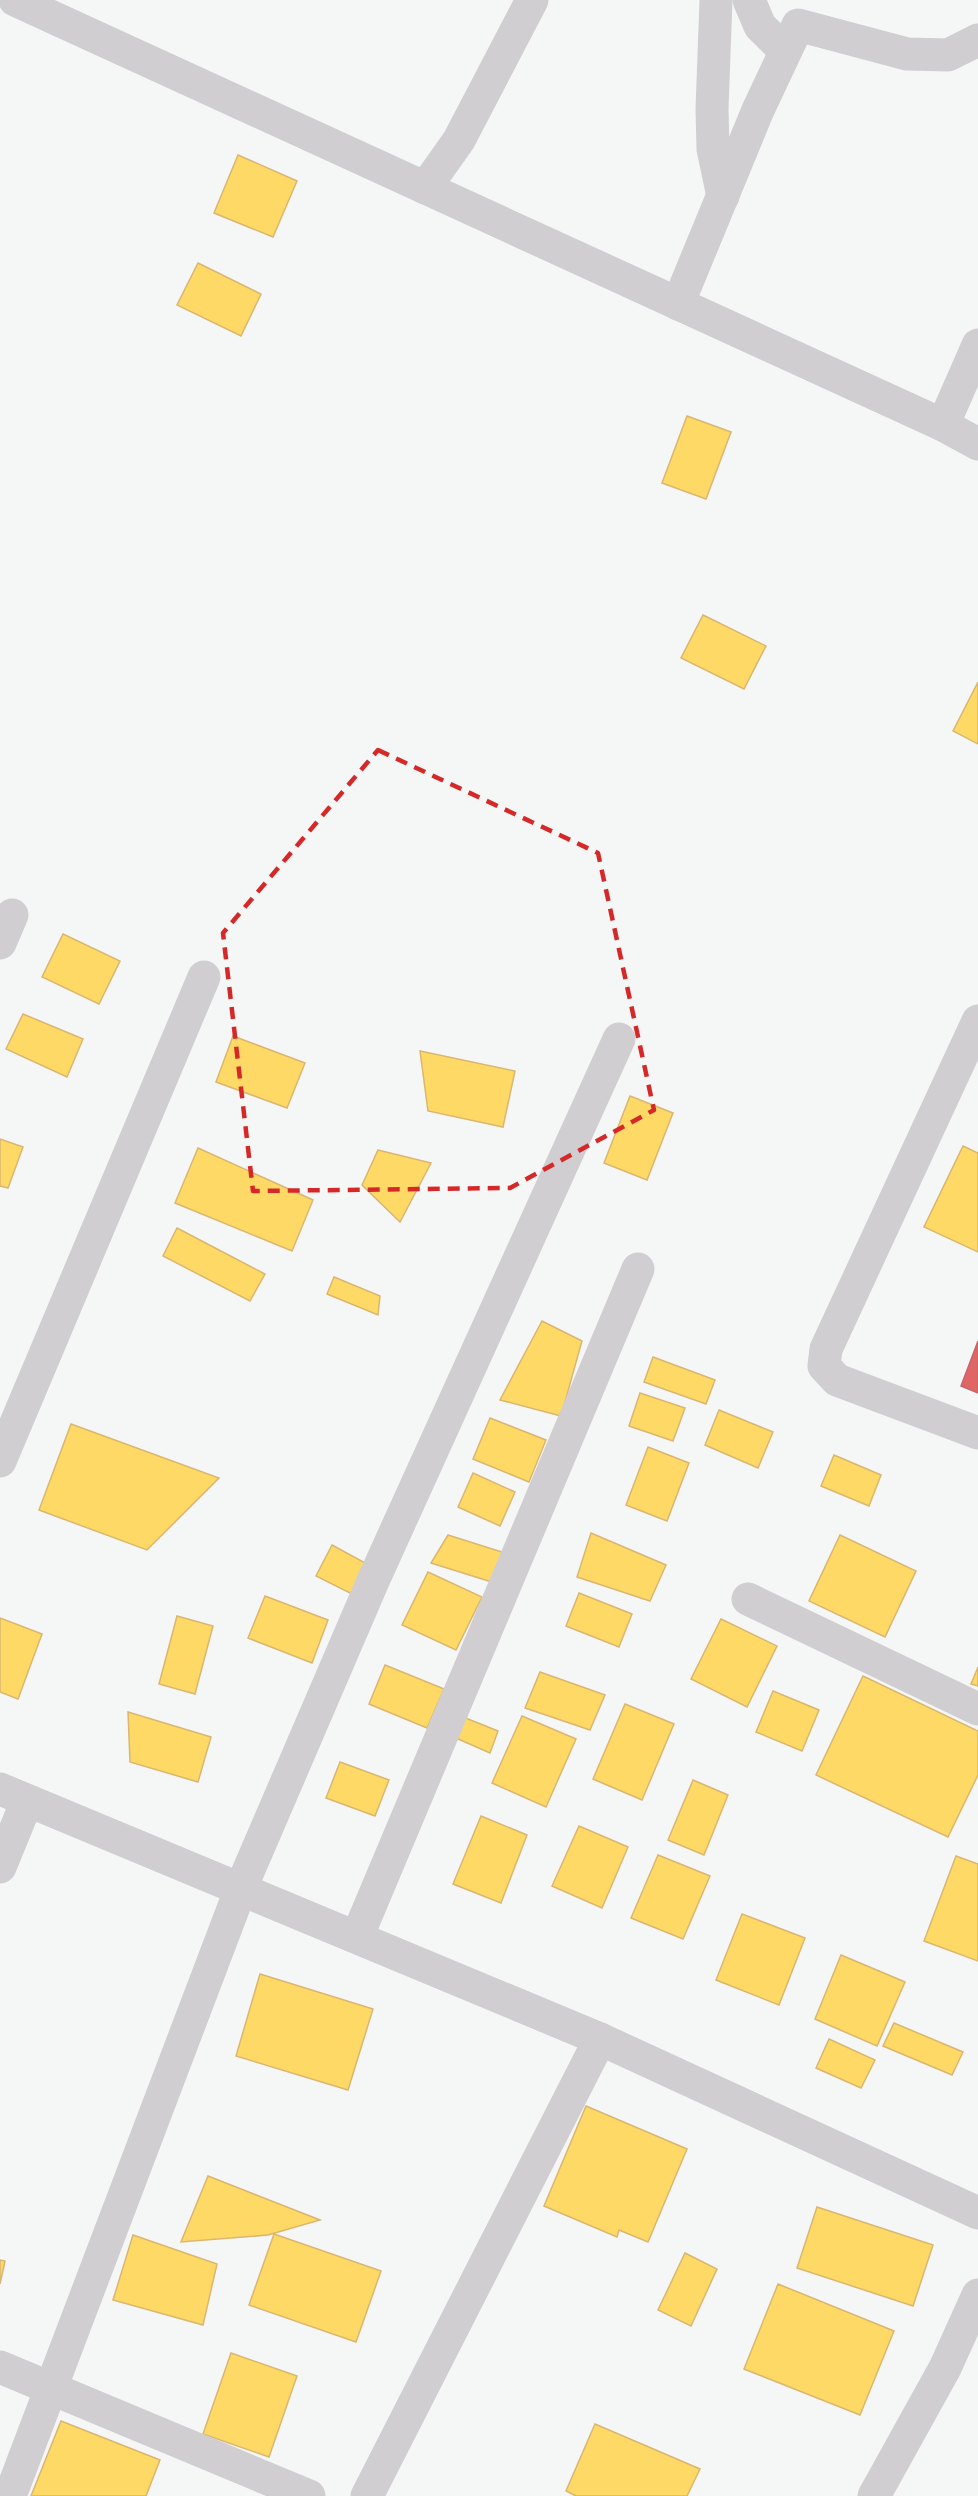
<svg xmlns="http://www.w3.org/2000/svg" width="978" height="2496" viewBox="0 0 978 2496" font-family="Signika,sans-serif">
<rect width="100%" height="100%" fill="#f5f7f6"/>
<g fill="#ffd966" stroke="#dab670" stroke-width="1.5">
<path d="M 238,155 L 297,181 L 273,237 L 214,213 Z"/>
<path d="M 198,263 L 261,294 L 241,336 L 177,305 Z"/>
<path d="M 687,416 L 731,432 L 706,499 L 662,483 Z"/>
<path d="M 703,615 L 766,646 L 744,689 L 681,658 Z"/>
<path d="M 978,682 L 978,744 L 953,731 Z"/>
<path d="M 63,934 L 120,961 L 99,1004 L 42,977 Z"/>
<path d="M 23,1014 L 83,1039 L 67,1077 L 6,1049 Z"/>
<path d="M 233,1036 L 305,1063 L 287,1108 L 216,1082 Z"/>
<path d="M 420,1051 L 515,1071 L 503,1127 L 428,1111 Z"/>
<path d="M 630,1096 L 673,1113 L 647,1180 L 604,1163 Z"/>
<path d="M 0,1139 L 23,1147 L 8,1188 L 0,1186 Z"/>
<path d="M 963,1146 L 978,1153 L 978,1252 L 924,1227 Z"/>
<path d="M 198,1148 L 313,1200 L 292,1251 L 175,1203 Z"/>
<path d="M 378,1150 L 431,1163 L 400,1222 L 362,1185 Z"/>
<path d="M 177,1228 L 265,1274 L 250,1301 L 163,1256 Z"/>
<path d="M 334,1277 L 380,1296 L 378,1315 L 327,1294 Z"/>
<path d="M 542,1321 L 582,1341 L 561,1416 L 500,1400 Z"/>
<path d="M 653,1357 L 715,1380 L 706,1404 L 644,1382 Z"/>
<path d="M 640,1393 L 685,1408 L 673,1441 L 629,1426 Z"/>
<path d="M 719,1410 L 773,1432 L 758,1468 L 705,1445 Z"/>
<path d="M 490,1418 L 546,1440 L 529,1482 L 473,1459 Z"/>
<path d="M 71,1424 L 219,1478 L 147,1550 L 39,1510 Z"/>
<path d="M 648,1447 L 689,1463 L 667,1521 L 626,1505 Z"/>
<path d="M 834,1455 L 881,1475 L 869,1506 L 821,1486 Z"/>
<path d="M 473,1473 L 515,1492 L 500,1526 L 458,1507 Z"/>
<path d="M 591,1533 L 666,1565 L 650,1601 L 577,1577 Z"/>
<path d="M 448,1535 L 505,1553 L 495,1583 L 431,1563 Z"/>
<path d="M 840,1535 L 916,1571 L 885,1637 L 809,1601 Z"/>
<path d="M 332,1545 L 369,1565 L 354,1595 L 316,1576 Z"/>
<path d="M 428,1572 L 482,1597 L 456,1650 L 402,1625 Z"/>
<path d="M 579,1593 L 632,1614 L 619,1647 L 566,1626 Z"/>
<path d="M 265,1596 L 328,1620 L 312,1663 L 248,1638 Z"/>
<path d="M 177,1616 L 213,1626 L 195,1694 L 159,1684 Z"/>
<path d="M 0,1618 L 42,1634 L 18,1699 L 0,1692 Z"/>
<path d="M 721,1619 L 777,1646 L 747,1707 L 691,1679 Z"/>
<path d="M 385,1665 L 444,1689 L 427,1728 L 369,1704 Z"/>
<path d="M 978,1667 L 978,1686 L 971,1684 Z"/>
<path d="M 540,1672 L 605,1695 L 590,1730 L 525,1708 Z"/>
<path d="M 863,1676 L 978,1731 L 978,1775 L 948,1837 L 816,1775 Z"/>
<path d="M 773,1691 L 819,1710 L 802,1751 L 756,1732 Z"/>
<path d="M 625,1704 L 674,1724 L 642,1800 L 593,1779 Z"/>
<path d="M 128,1712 L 211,1737 L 198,1782 L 130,1762 Z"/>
<path d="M 458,1715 L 498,1731 L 490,1753 L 449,1735 Z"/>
<path d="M 522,1716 L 576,1739 L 546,1807 L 492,1783 Z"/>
<path d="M 340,1762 L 389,1780 L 375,1816 L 326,1798 Z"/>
<path d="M 693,1780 L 728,1795 L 704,1855 L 668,1840 Z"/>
<path d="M 481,1816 L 527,1835 L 501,1903 L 453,1884 Z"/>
<path d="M 579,1826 L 628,1847 L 602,1908 L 552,1886 Z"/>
<path d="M 658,1855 L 710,1876 L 683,1939 L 631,1918 Z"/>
<path d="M 956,1856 L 978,1864 L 978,1961 L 924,1941 Z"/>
<path d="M 742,1914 L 805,1938 L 779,2005 L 716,1980 Z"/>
<path d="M 841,1955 L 905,1982 L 877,2046 L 815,2019 Z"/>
<path d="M 260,1974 L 373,2009 L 348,2090 L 236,2056 Z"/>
<path d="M 894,2023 L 963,2052 L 952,2075 L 883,2046 Z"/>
<path d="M 829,2039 L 875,2060 L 861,2088 L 816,2068 Z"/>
<path d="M 586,2106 L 687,2149 L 648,2242 L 619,2230 L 617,2237 L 544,2206 Z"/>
<path d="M 208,2176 L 320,2220 L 268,2235 L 181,2242 Z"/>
<path d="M 817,2207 L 933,2245 L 913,2306 L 797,2268 Z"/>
<path d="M 274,2234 L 381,2271 L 356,2342 L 249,2305 Z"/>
<path d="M 133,2235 L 217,2264 L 203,2325 L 113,2300 Z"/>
<path d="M 685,2253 L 717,2269 L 691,2326 L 658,2310 Z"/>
<path d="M 0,2260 L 5,2261 L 0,2284 Z"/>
<path d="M 778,2284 L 894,2331 L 860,2415 L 744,2369 Z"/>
<path d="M 231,2353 L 297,2376 L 269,2457 L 203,2434 Z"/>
<path d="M 61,2421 L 160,2460 L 146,2496 L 31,2496 Z"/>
<path d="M 595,2424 L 700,2469 L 687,2496 L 576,2496 L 566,2491 Z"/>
</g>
<path fill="#e06666" stroke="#c46570" stroke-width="1.5" d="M 978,1341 L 978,1393 L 961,1386 Z"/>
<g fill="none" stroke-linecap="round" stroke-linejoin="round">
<g stroke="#d0ced1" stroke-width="33">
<path d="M 15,0 L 943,425 L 978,444"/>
<path d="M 716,0 L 712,109 L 713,149 L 723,196"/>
<path d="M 749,0 L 760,26 L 785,51"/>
<path d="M 425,188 L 459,140 L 532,0"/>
<path d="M 678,304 L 758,110 L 798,25 L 907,54 L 948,55 L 978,40"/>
<path d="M 943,425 L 978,345"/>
<path d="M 0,943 L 12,915"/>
<path d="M 978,1021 L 826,1349 L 824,1366 L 837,1380 L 978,1433"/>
<path d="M 0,1461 L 204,977"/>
<path d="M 748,1599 L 978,1709"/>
<path d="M 0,1789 L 600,2039 L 978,2213"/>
<path d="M 0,1867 L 27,1801"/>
<path d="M 357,1937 L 638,1269"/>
<path d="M 0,2367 L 309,2496"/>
<path d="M 10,2496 L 241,1888 L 373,1581 L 619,1039"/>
<path d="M 367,2496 L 600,2039"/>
<path d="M 874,2496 L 945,2368 L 978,2295"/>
</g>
</g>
<path fill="none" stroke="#d62828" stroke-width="4.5" stroke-dasharray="12 8" stroke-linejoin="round" d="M 378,750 L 598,853 L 654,1110 L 510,1188 L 253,1191 L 223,933 Z"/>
</svg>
